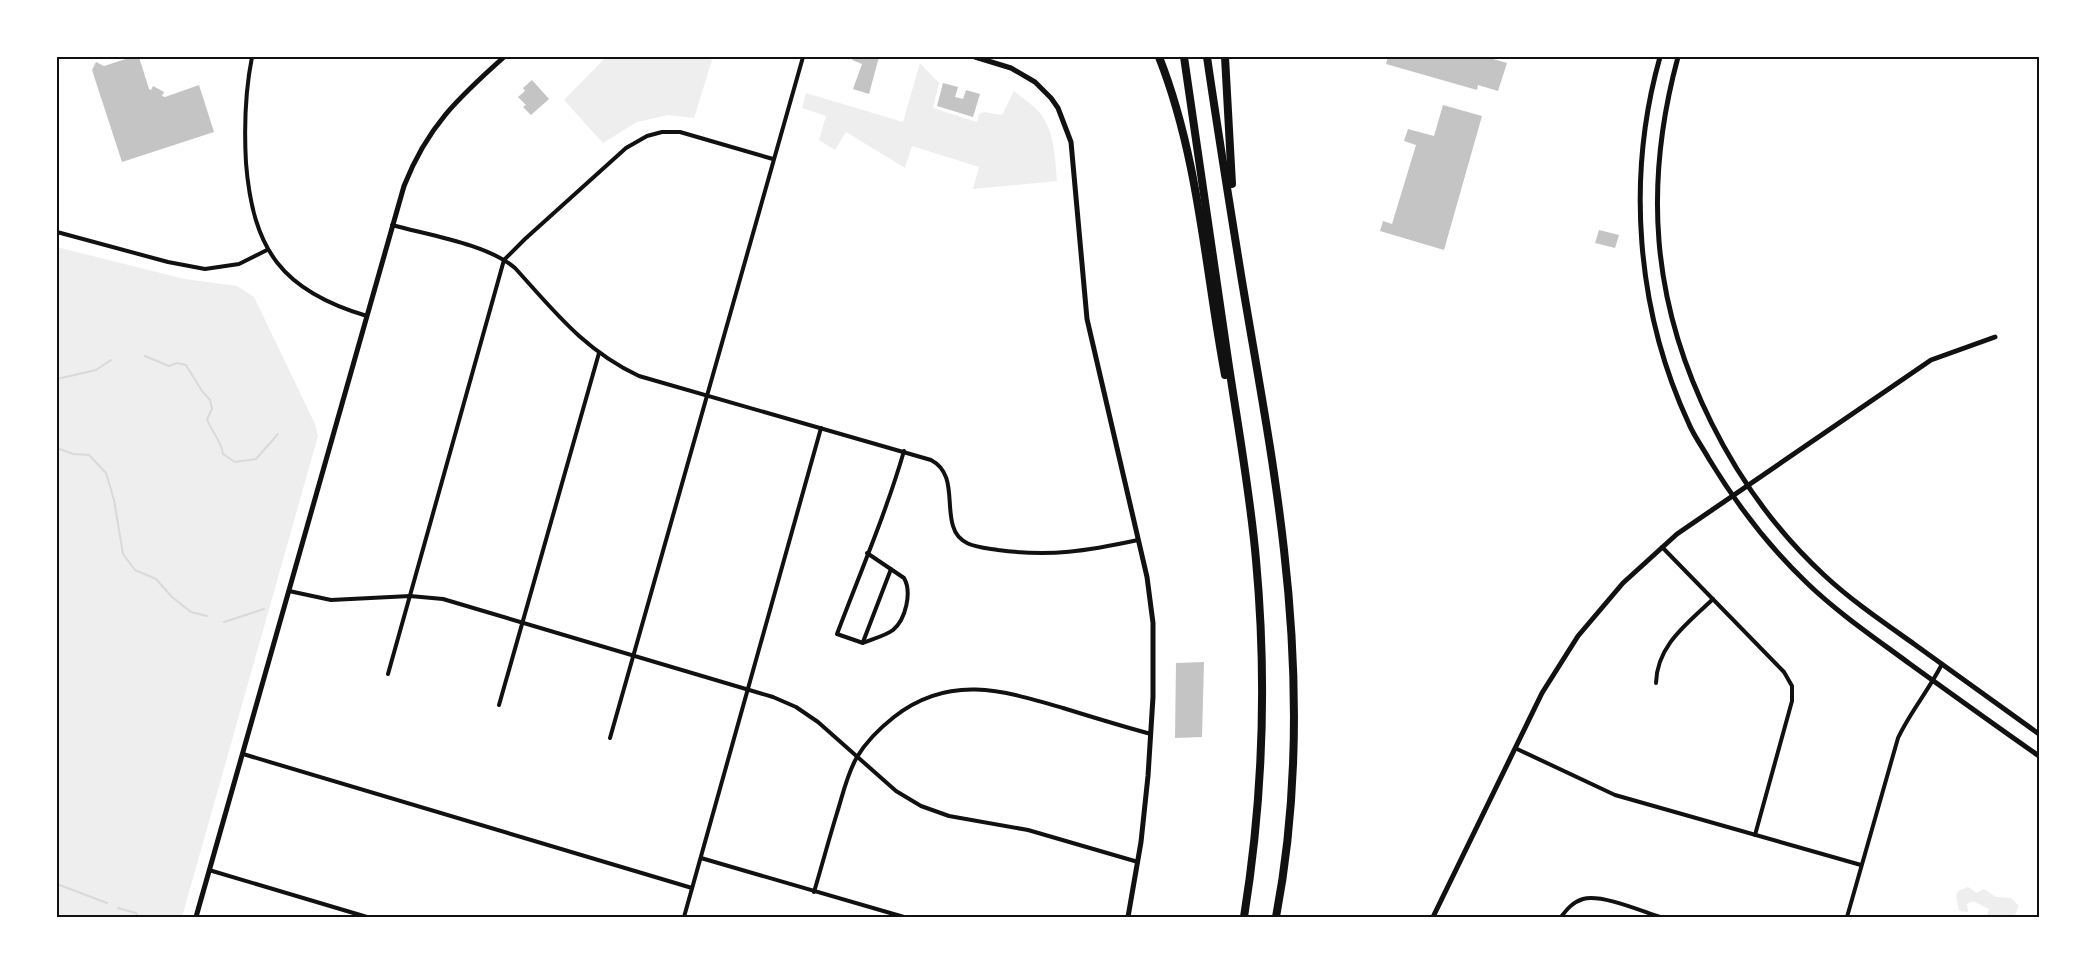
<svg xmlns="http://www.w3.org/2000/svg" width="2096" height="974" viewBox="0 0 2096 974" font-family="Montserrat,sans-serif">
<rect width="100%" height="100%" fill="#fff"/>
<g fill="#eee">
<path d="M 606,57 L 701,57 L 712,60 L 694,118 L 668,115 L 637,122 L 603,143 L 564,100 Z"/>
<path d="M 920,63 L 939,83 L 933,108 L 977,122 L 979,114 L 984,112 L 1002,115 L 1014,91 C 1023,98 1033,105 1040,113 C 1055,133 1055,158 1057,181 L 973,189 L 979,167 L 912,146 L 905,168 L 846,132 L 835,150 L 819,140 L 826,116 L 802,108 L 806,93 L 903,122 Z"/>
<path d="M 57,247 L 185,279 L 237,286 L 254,297 L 315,424 L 318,436 L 182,917 L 57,917 Z"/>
<path d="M 1968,887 L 1977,893 L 1984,889 L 1996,897 L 2011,898 L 2019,906 L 2014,917 L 1986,917 L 1989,909 L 1973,901 L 1967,904 L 1968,912 L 1959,911 L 1956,896 L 1958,891 Z"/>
</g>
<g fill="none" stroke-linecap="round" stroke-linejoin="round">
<g stroke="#d9d9d9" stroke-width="2">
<path d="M 145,356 L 169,366 L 177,363 L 186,365 L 202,391 L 210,400 L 212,409 L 207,419 C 212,433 221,440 223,454 L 235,462 L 256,459 L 278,434"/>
<path d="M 57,379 L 96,370 L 111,360"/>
<path d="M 57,448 L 73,454 L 89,455 L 106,473 L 114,500 L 123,554 L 135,570 L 156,579 L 172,597 L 191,612 L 207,616"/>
<path d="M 224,622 L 264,609"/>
<path d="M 57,884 L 107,903"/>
<path d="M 118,908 L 136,913 L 138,917"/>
</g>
</g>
<g fill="#c4c4c4">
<path d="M 132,57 L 139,57 L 149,89 L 151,90 L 153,86 L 164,92 L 162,96 L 165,97 L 199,85 L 214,132 L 122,162 L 92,70 L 96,62 L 104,66 Z"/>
<path d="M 854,57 L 879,57 L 869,94 L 853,89 L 862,64 L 852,60 Z"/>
<path d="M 1388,57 L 1486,57 L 1507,63 L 1498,91 L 1478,85 L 1477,90 L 1386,64 Z"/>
<path d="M 532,80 L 549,99 L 531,115 L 523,107 L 526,105 L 518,97 L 525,91 L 523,88 Z"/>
<path d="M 943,83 L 958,87 L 955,97 L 963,99 L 966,90 L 980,94 L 973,117 L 937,106 Z"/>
<path d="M 1443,105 L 1482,116 L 1444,250 L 1380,231 L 1383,221 L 1392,224 L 1416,145 L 1404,141 L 1408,129 L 1434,136 Z"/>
<path d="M 1599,230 L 1619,235 L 1615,248 L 1595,243 Z"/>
<path d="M 1204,662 L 1202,737 L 1175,738 L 1176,663 Z"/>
</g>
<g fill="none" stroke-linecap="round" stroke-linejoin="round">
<g stroke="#111" stroke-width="4">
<path d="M 252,57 C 245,92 244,127 246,163 C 253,250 282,291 367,316"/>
<path d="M 392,225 C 428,235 487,244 515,268 C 555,312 584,350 639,376 L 931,460 C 956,473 946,504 953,526 C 959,547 980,547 998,550 C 1051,557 1087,551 1138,540"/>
<path d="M 57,232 L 168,262 L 205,269 L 239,264 L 267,250"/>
<path d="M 1662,547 L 1784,672 L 1792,686 L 1792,701 L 1755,835"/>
<path d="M 867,553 L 904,578 C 912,592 906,619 893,630 C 885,636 872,639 863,643 L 837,634 C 860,573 886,513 904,451"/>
<path d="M 289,591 L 331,600 L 410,596 L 443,599 L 773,697 L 796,707 L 818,722 L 896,791 L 921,806 L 949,816 L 1028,830 L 1138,862"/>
<path d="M 863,642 L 891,569"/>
<path d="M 388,674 L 504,260 L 525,239 L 626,148 L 647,136 L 662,132 L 680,132 L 773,159"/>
<path d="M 1656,683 C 1657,645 1687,624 1713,599"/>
<path d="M 499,705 L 599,353"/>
<path d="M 610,738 L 803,57"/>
<path d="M 1515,748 L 1615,795 L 1861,865"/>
<path d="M 243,754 L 692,888"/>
<path d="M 701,858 L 904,917"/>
<path d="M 209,870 L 367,917"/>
<path d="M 814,892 C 822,865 829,839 837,813 C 843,794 847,774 857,757 C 866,742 880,728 894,717 C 949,674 1002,690 1063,708 C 1092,717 1121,726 1151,734"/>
<path d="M 684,917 L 821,428"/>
<path d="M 1561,917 C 1567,909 1573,902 1583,899 C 1602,894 1641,911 1660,917"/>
<path d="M 1847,917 L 1898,738 C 1910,712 1929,690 1942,664"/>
</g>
<g stroke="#111" stroke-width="5">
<path d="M 975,57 L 1011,68 L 1035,82 L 1051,98 L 1058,108 L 1071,142 L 1087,319 L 1147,577 L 1153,623 L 1153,697 L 1148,776 L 1141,842 L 1128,917"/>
<path d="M 196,917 L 404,186 C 427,127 458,98 504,57"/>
<path d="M 1433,917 L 1542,693 L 1578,636 L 1623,583 L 1677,534 L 1931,360 L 1995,337"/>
</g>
<g stroke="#111" stroke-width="5">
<path d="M 1660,57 C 1626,177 1636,310 1689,424 C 1694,436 1703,448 1709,459 C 1737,505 1768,546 1807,583 C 1838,613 1875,638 1910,664 C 1953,695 1996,726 2039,756"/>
<path d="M 1678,57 C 1662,116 1654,180 1659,241 C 1669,364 1734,492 1824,575 C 1852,601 1883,622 1914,644 C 1956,674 1997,704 2039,734"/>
</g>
<g stroke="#111" stroke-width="8">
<path d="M 1159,57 C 1199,158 1205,269 1225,375"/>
<path d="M 1184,57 C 1198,156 1213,254 1227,353 C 1237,422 1250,491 1256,560 C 1267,679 1263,799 1244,917"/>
<path d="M 1207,57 C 1218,132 1230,207 1242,281 C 1257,371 1274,460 1284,550 C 1298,672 1299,797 1276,917"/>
<path d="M 1225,57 L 1232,184"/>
</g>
</g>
<rect width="2096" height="974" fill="none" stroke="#ffffff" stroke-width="117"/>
<rect x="58" y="58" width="1980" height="858" fill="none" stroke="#111" stroke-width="2"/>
</svg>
